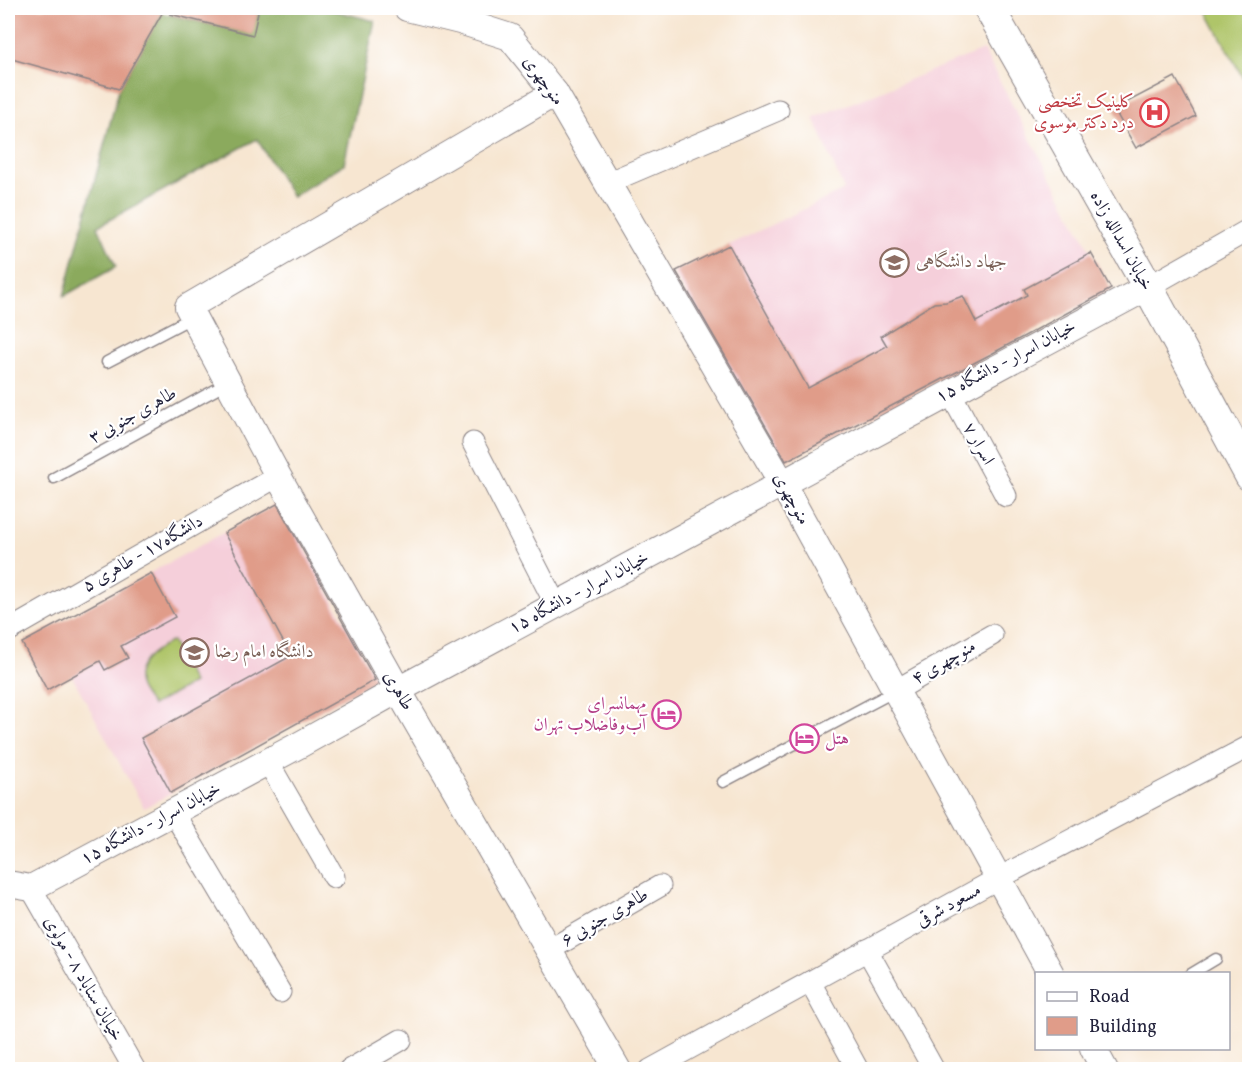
<svg xmlns="http://www.w3.org/2000/svg" width="1257" height="1077" viewBox="0 0 1257 1077" font-family="Vollkorn,Amiri,serif">
<rect width="100%" height="100%" fill="#fff"/>
<filter id="ink" filterUnits="userSpaceOnUse"><feTurbulence type="fractalNoise" baseFrequency=".0167" numOctaves="2"/><feDisplacementMap in="SourceGraphic" scale="12" xChannelSelector="R" yChannelSelector="G"/><feConvolveMatrix kernelMatrix="1 2 1 2 8 2 1 2 1" color-interpolation-filters="sRGB"/></filter>
<filter id="wash" filterUnits="userSpaceOnUse"><feTurbulence type="fractalNoise" baseFrequency=".008" numOctaves="4" result="noise"/><feDisplacementMap in="SourceGraphic" scale="24" xChannelSelector="R" yChannelSelector="G"/><feGaussianBlur stdDeviation="1.35" result="paint"/><feColorMatrix in="noise" values="0 0 0 0 0 0 0 0 0 0 0 0 0 0 0 0 0 1.4 0 .05"/><feComposite in="paint" operator="in"/></filter>
<g filter="url(#wash)">
<rect width="100%" height="100%" fill="#f7e6d1"/>
<g fill="#f5cfda">
<path d="M 983,50 L 1111,289 L 993,353 L 784,462 L 673,272 L 844,190 L 814,118 Z"/>
<path d="M 280,502 L 376,680 L 144,808 L 72,676 L 22,643 Z"/>
</g>
<g fill="#afc569" stroke="#687452" stroke-width="1.5">
<path d="M 1205,8 L 1249,8 L 1249,89 Z"/>
<path d="M 172,641 L 193,683 L 152,706 C 148,700 141,692 139,685 C 132,664 157,649 172,641 Z"/>
</g>
<path fill="#8baa5d" stroke="#56664c" stroke-width="1.5" d="M 259,8 L 324,8 L 375,21 L 344,164 L 292,197 L 257,139 L 98,226 L 116,267 L 64,296 L 119,89 L 162,13 L 252,34 Z"/>
<g id="blocks">
<g fill="#e09c89">
<path d="M 8,8 L 165,8 L 119,89 L 8,58 Z"/>
<path d="M 170,8 L 259,8 L 253,35 L 170,14 Z"/>
<path d="M 1175,77 L 1196,116 L 1136,148 L 1114,109 Z"/>
<path d="M 729,245 L 808,388 L 887,346 L 881,336 L 934,303 L 946,302 L 963,296 L 976,322 L 1027,295 L 1024,289 L 1091,253 L 1111,289 L 993,353 L 786,461 L 676,271 Z"/>
<path d="M 277,504 L 375,680 L 171,793 L 141,738 L 291,656 L 224,533 Z"/>
<path d="M 151,573 L 175,617 L 121,646 L 128,658 L 105,670 L 100,661 L 47,690 L 22,643 Z"/>
</g>
</g>
</g>
<g filter="url(#ink)">
<use href="#blocks" fill-opacity="0" stroke="#8c8486" stroke-width="1.5"/>
<g fill="none" stroke-linecap="round" stroke-linejoin="round">
<defs>
<g id="service">
<path d="M 107,362 L 193,317"/>
<path d="M 54,478 L 228,383"/>
<path d="M 723,782 L 895,691"/>
<path d="M 1191,974 L 1216,959"/>
</g>
<g id="minor">
<path d="M 607,183 L 778,110"/>
<path d="M 1148,287 L 1250,229"/>
<path d="M 950,392 L 1006,496"/>
<path d="M 473,443 L 556,605"/>
<path d="M 8,631 L 278,476"/>
<path d="M 895,691 L 992,635"/>
<path d="M 268,762 L 334,877"/>
<path d="M 173,812 L 280,992"/>
<path d="M 31,888 L 135,1070"/>
<path d="M 549,950 L 660,886"/>
<path d="M 867,950 L 934,1070"/>
<path d="M 810,982 L 858,1070"/>
<path d="M 349,1070 L 401,1040"/>
<path d="M 650,1070 L 997,879 L 1250,746"/>
</g>
<g id="tertiary">
<path d="M 407,8 L 460,21 L 510,37 L 555,93 L 782,483 L 1051,974"/>
<path d="M 555,93 L 188,307 L 278,476 L 398,690 L 618,1070"/>
<path d="M 8,884 L 31,888 L 301,744 L 398,690 L 1148,287"/>
<path d="M 1093,1048 L 1105,1070"/>
</g>
<path id="secondary" d="M 989,8 L 1148,287 L 1250,476"/>
</defs>
<use href="#service" stroke="#8c8486" stroke-width="13"/>
<use href="#minor" stroke="#8c8486" stroke-width="23"/>
<use href="#tertiary" stroke="#8c8486" stroke-width="28"/>
<use href="#secondary" stroke="#8c8486" stroke-width="32"/>
<use href="#service" stroke="#fff" stroke-width="10"/>
<use href="#minor" stroke="#fff" stroke-width="21"/>
<use href="#tertiary" stroke="#fff" stroke-width="26"/>
<use href="#secondary" stroke="#fff" stroke-width="30"/>
</g>
</g>
<defs>
<symbol id="hospital-ring" viewBox="-11 -11 22 22"><circle r="9.5" fill="#fff" stroke="#e0444e" stroke-width="1.5"/><path d="M-5-5h3v3.5h4V-5h3V5h-3V1.5h-4V5h-3Z" fill="#e0444e"/></symbol>
<symbol id="university-ring" viewBox="-11 -11 22 22"><circle r="9.5" fill="#fff" stroke="#8d6e63" stroke-width="1.5"/><path d="M0-5L7-2L0 1L-7-2ZM-4 1L0 2.5L4 1V4Q0 6-4 4Z" fill="#8d6e63"/></symbol>
<symbol id="hotel-ring" viewBox="-11 -11 22 22"><circle r="9.5" fill="#fff" stroke="#d1479c" stroke-width="1.5"/><path d="M-6-4.5h1.5V1H6V5H4.5V3h-9V5H-6ZM-4 0a1.8 1.8 0 1 1 3.6 0ZM.5 0V-2.5h3Q6-2.5 6 0Z" fill="#d1479c"/></symbol>
</defs>
<g fill-rule="evenodd">
<use href="#hospital-ring" x="1138" y="96" width="33" height="33"/>
<use href="#university-ring" x="878" y="246" width="33" height="33"/>
<use href="#university-ring" x="178" y="636" width="33" height="33"/>
<use href="#hotel-ring" x="650" y="698" width="33" height="33"/>
<use href="#hotel-ring" x="788" y="722" width="33" height="33"/>
</g>
<g text-anchor="middle" dominant-baseline="central" stroke-width="4.5" stroke-linejoin="round" paint-order="stroke">
<g font-size="18" fill="#22223b" stroke="#fff">
<text transform="translate(543 81) rotate(54)">منوچهری</text>
<text transform="translate(1121 241) rotate(61)">خیابان اسدالله زاده</text>
<text transform="translate(1006 362) rotate(-28)">خیابان اسرار - دانشگاه ۱۵</text>
<text transform="translate(133 416) rotate(-29)">طاهری جنوبی ۳</text>
<text transform="translate(978 444) rotate(61)">اسرار ۷</text>
<text transform="translate(791 499) rotate(61)">منوچهری</text>
<text transform="translate(143 554) rotate(-30)">دانشگاه۱۷ - طاهری ۵</text>
<text transform="translate(579 593) rotate(-28)">خیابان اسرار - دانشگاه ۱۵</text>
<text transform="translate(944 663) rotate(-30)">منوچهری ۴</text>
<text transform="translate(398 691) rotate(60)">طاهری</text>
<text transform="translate(151 824) rotate(-28)">خیابان اسرار - دانشگاه ۱۵</text>
<text transform="translate(949 906) rotate(-29)">مسعود شرقی</text>
<text transform="translate(605 918) rotate(-30)">طاهری جنوبی ۶</text>
<text transform="translate(83 979) rotate(60)">خیابان سناباد ۸ - مولوی</text>
</g>
<g font-size="18" fill="#be3a42" stroke="#fff" text-anchor="end">
<text x="1134" y="102">کلینیک تخخصی<tspan x="1134" dy="21">درد دکتر موسوی</tspan></text>
</g>
<g font-size="18" fill="#785e54" stroke="#fff" text-anchor="start">
<text x="916" y="262">جهاد دانشگاهی</text>
<text x="215" y="652">دانشگاه امام رضا</text>
</g>
<g font-size="18" fill="#b23c85" stroke="#fff" text-anchor="end">
<text x="646" y="704">مهمانسرای<tspan x="646" dy="21">آب‌و‌فاضلاب تهران</tspan></text>
<text x="825" y="739" text-anchor="start">هتل</text>
</g>
</g>
<rect width="1257" height="1077" fill="none" stroke="#fff" stroke-width="30"/>
<rect x="1035" y="972" width="195" height="78" fill="#ffffff" stroke="#a7a7b1" stroke-width="1.5"/>
<rect x="1047" y="992" width="30" height="9" fill="#ffffff" stroke="#a7a7b1" stroke-width="1.5"/>
<text x="1089" y="1002" font-size="18" fill="#22223b">Road</text>
<rect x="1047" y="1017" width="30" height="18" fill="#e09c89" stroke="#a7a7b1" stroke-width="1.5"/>
<text x="1089" y="1032" font-size="18" fill="#22223b">Building</text>
</svg>
